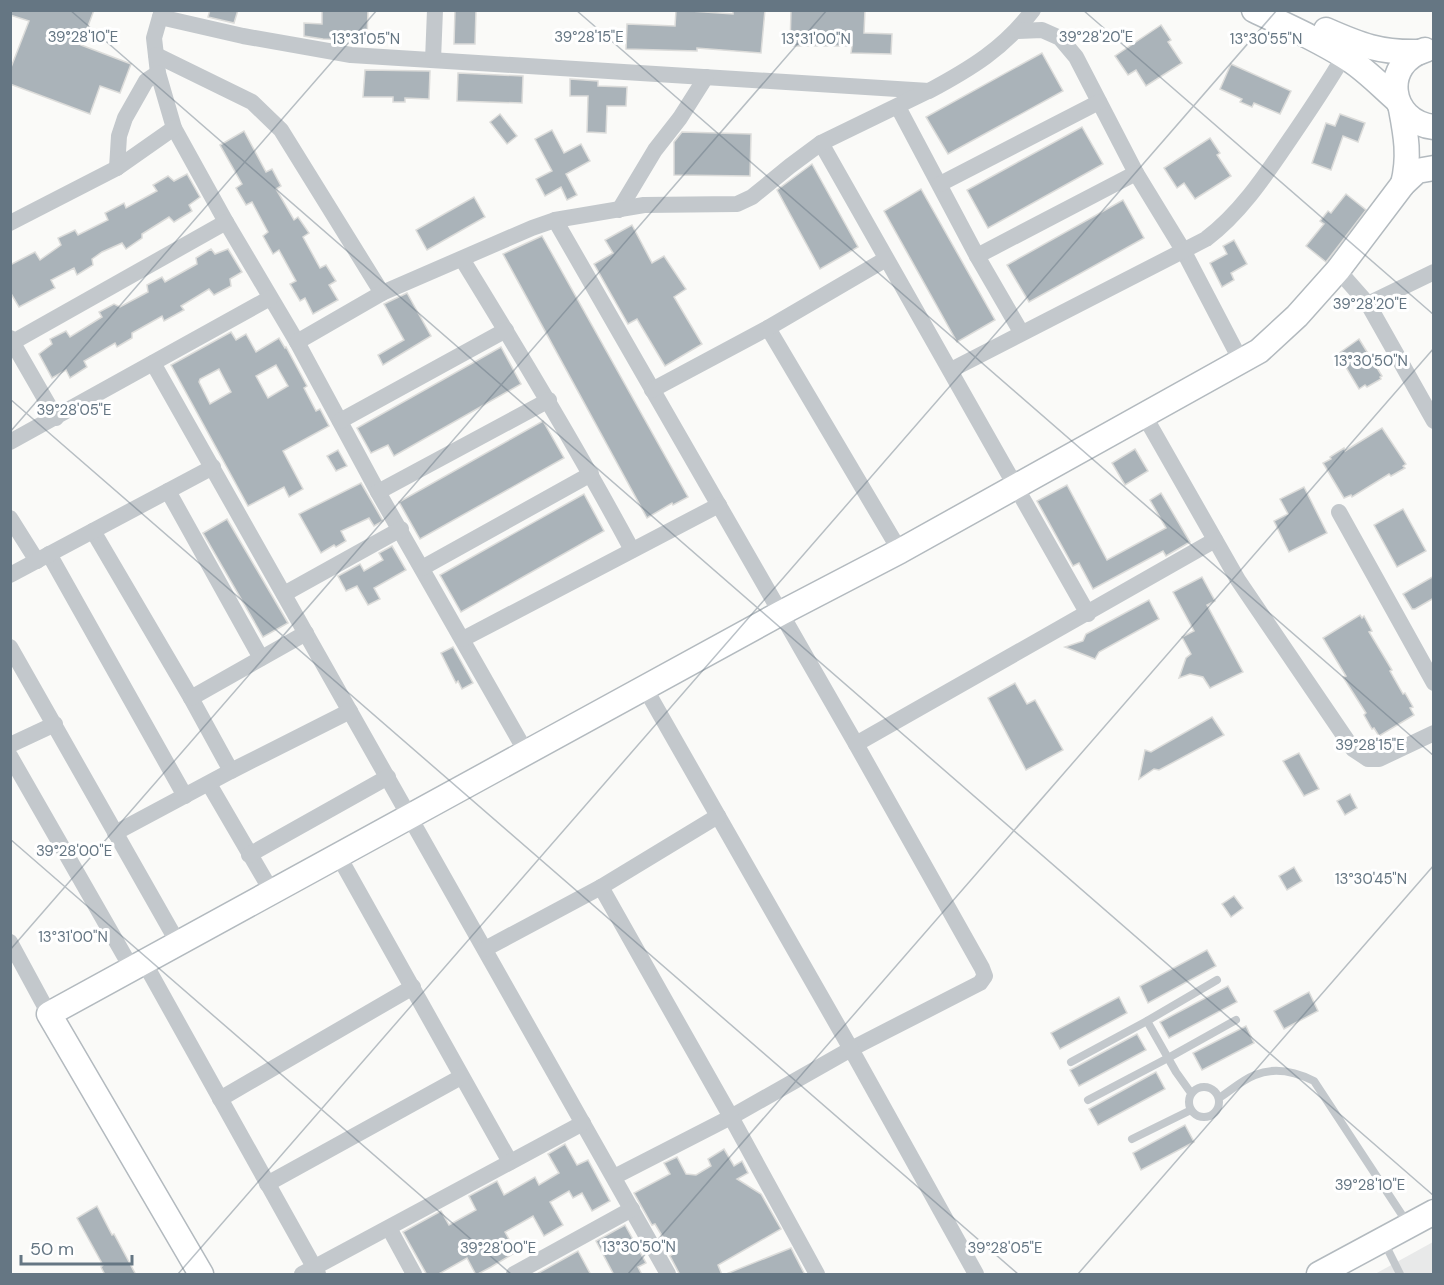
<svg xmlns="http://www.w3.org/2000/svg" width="1444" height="1285" font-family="'DM Sans',sans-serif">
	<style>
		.built { fill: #e8e9e9 }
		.building { fill: #aab3b9; stroke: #dcdcda; stroke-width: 1.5; fill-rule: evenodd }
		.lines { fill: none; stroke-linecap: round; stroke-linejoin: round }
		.secondary-casing { stroke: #b3babf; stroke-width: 27 }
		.lane { stroke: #c3c8cc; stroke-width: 8 }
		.street { stroke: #c3c8cc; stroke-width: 16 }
		.secondary { stroke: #fff; stroke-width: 24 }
		.ticks { fill: none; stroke: #657683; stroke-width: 1.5; stroke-opacity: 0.45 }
		.ticks-label { font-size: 15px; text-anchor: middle; fill: #657683; stroke: #fff; stroke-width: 6; stroke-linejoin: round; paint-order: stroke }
	</style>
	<rect width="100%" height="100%" fill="#fafaf8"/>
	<polygon class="built" points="1433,1242 1433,1274 1375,1274"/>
	<g class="building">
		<polygon points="10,10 94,10 81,45 131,64 120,93 100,86 90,114 10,84 10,70 29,21 10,15"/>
		<polygon points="210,10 238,10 234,23 208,17"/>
		<polygon points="322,10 368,10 367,40 323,39 304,36 304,23 322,24"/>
		<polygon points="455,10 476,10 475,44 454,44"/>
		<polygon points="676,10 733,14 733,10 765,10 761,53 697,48 697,51 626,49 627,24 675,26"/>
		<polygon points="791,10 865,10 864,33 892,34 891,54 851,53 852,46 790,46"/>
		<polygon points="1161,25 1171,40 1168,42 1182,63 1146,86 1136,70 1128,75 1115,56"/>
		<polygon points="1042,53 1063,91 948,154 926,117"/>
		<polygon points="1231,64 1291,91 1280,114 1254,103 1252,107 1240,102 1242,99 1220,89"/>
		<polygon points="365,70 430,71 429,99 405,98 405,102 393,102 393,97 363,97"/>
		<polygon points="458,73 523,76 522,103 457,101"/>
		<polygon points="570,79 598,81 598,86 627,87 626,106 607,106 606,133 587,132 588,96 570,96"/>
		<polygon points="500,114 517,136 507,144 490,122"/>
		<polygon points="1340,114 1365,123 1358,142 1343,136 1331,170 1312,163 1326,123 1335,126"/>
		<polygon points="1082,127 1103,164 988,228 967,190"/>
		<polygon points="552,130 564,153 581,144 590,161 566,174 577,195 567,200 561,187 545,196 536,179 552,171 535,139"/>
		<polygon points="244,131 266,172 272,169 281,186 276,189 294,220 298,217 309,233 303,237 320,268 326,265 336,281 329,285 338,300 313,314 305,298 300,301 290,284 296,281 279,250 273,254 263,236 268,232 252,202 246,205 236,188 242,184 220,145"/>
		<polygon points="682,132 751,134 750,176 674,175 674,142"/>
		<polygon points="1210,138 1220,153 1217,155 1231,176 1195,199 1184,183 1177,188 1164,168"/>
		<polygon points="812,164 858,247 820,269 777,190"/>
		<polygon points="187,174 200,197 189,205 192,211 174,222 169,217 142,234 142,238 126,249 122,243 102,252 92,259 93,265 77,275 74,268 51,280 55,288 19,307 10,292 10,265 35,252 40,260 61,245 58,238 75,230 78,235 108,220 105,213 124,203 126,208 157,191 153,185 168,176 174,181"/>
		<polygon points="921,189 995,320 957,342 884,211"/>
		<polygon points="1346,194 1366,210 1326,262 1306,246 1324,224 1320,221 1328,211 1331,213"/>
		<polygon points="474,197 485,217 427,250 416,230"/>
		<polygon points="1123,200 1144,238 1029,302 1007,265"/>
		<polygon points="632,225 652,263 664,256 686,289 674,297 702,344 665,366 637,319 628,324 594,264 613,253 605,240"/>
		<polygon points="542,236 688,497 673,505 672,503 647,518 503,254"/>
		<polygon points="1234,240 1247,264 1231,273 1234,280 1222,287 1210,263 1227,254 1223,246"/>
		<polygon points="211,249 215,254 228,249 242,272 230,279 231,286 214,295 209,289 181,306 184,310 164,321 162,316 132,333 132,338 117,347 115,343 84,361 87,367 70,378 66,370 52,378 39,354 52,344 50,339 66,331 70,337 102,317 99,312 114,304 120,307 148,292 147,285 162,277 165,282 197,264 196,258"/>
		<polygon points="407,293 431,336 383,365 378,355 404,340 384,304"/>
		<path d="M231,332L236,340L246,334L256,352L279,338L285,348L286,347L307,386L304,388L316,411L320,409L329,426L283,451L303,489L289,497L284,487L248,506L171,365ZM276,365L288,386L268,398L256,376ZM219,369L231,392L210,404L199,382L200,379Z"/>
		<polygon points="1359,339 1382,376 1380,377 1381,379 1367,387 1365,385 1359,389 1338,354"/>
		<polygon points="501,347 521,384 394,456 388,445 371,453 357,428"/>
		<polygon points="543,421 564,458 420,539 399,502"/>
		<polygon points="1382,428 1406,464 1403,466 1405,468 1391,476 1389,474 1352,497 1351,495 1344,498 1323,463 1331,459 1330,457 1344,448 1345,451"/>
		<polygon points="1135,449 1148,471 1125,485 1112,463"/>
		<polygon points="338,450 347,466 336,471 327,456"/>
		<polygon points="361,483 383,521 374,526 369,518 341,531 346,541 336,547 334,545 321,553 299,514"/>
		<polygon points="1067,485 1107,560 1166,528 1150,500 1161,493 1190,542 1166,556 1163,551 1093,589 1079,563 1073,566 1037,501"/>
		<polygon points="1304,487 1327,533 1289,552 1274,521 1288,514 1280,499"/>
		<polygon points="584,494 604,531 461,612 440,575"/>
		<polygon points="1403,509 1426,551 1397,567 1374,525"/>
		<polygon points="227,519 288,623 263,637 203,533"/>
		<polygon points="392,546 406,570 374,588 380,599 368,605 357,586 346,591 338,576 360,564 364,571 383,560 379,553"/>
		<polygon points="1434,576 1434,598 1415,609 1412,609 1403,594"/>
		<polygon points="1202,577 1215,601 1207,605 1243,672 1210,688 1203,677 1190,674 1179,678 1186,658 1191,654 1182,637 1194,631 1173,592"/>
		<polygon points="1149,600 1159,619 1099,652 1095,659 1065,647 1083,641 1086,634"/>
		<polygon points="1360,615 1362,618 1364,616 1372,631 1369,632 1392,670 1390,671 1403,694 1405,693 1413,707 1410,708 1414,715 1379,736 1374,728 1372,729 1364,715 1366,713 1343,677 1346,676 1323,638"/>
		<polygon points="453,647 473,683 462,689 458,681 456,683 441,653"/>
		<polygon points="1015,683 1027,704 1035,700 1063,750 1026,770 988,698"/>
		<polygon points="1212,717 1224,735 1159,770 1154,769 1139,779 1145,750 1151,752"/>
		<polygon points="1299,753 1319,789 1304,796 1283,761"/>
		<polygon points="1350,794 1357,808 1345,815 1337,801"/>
		<polygon points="1294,867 1302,881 1287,890 1279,876"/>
		<polygon points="1234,896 1243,908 1231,917 1222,904"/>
		<polygon points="1207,950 1216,966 1148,1003 1140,986"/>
		<polygon points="1228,986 1237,1002 1169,1038 1160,1022"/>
		<polygon points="1309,992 1318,1011 1284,1029 1274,1011"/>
		<polygon points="1119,997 1127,1013 1060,1049 1051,1033"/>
		<polygon points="1246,1026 1254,1043 1202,1070 1193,1053"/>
		<polygon points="1137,1034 1146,1050 1079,1086 1070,1070"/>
		<polygon points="1156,1072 1165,1089 1098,1125 1089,1109"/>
		<polygon points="1185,1125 1194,1142 1141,1170 1133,1153"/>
		<polygon points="565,1144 577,1165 588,1160 610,1201 592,1211 582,1193 573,1198 569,1191 550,1202 563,1225 544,1236 533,1216 505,1232 516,1252 491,1267 476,1275 467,1258 437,1275 427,1275 403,1232 441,1211 449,1225 476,1210 469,1196 497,1181 504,1195 535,1177 539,1185 559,1173 548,1154"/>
		<polygon points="724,1149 734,1166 742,1161 748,1173 737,1179 761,1194 781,1229 718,1265 722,1275 680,1275 670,1256 673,1254 655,1224 652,1225 634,1193 670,1174 664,1163 677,1157 686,1174 696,1175 711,1166 708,1159"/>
		<polygon points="97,1206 112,1235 114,1234 136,1275 105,1275 101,1267 103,1265 77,1218"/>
		<polygon points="625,1225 646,1263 638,1267 642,1275 614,1275 596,1241"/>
		<polygon points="791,1248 805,1275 726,1275 726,1274"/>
		<polygon points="578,1251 591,1275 535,1275"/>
	</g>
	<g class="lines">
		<g class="secondary-casing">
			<g id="secondary">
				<path d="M1254,10C1287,26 1320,40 1350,60C1367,71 1382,87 1397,100"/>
				<path d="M1326,30C1360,45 1380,53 1419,52"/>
				<path d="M1425,50C1381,63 1388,122 1434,127"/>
				<path d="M1401,109C1406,135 1410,157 1403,184"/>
				<polyline points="201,1274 49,1014 781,613 900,551 1259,351 1297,316 1338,270 1403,184 1417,171 1434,168"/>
				<polyline points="1319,1274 1434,1212"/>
			</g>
		</g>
		<g class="lane">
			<polyline points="1147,1021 1176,1072 1191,1093"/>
			<polyline points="1071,1062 1147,1021 1217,980"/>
			<circle cx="1204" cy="1102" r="15"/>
			<path d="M1219,1098C1230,1091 1242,1080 1255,1075C1274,1067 1296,1072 1314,1081L1408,1224"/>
			<polyline points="1088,1100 1168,1058 1236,1020"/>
			<polyline points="1132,1139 1191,1110"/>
			<polyline points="1384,1242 1400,1274"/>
		</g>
		<g class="street">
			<polyline points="162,10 154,38 158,73 174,128 226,222 297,342 378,492 526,752"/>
			<path d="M160,17L243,36L351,55L929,91C970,69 1005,48 1033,10"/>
			<polyline points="1018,31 1042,30 1060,38 1076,57 1136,173 1183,250 1241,361"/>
			<polyline points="156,55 252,102 281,130 382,293"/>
			<polyline points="433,60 435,10"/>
			<polyline points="898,107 977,256 1021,332"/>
			<polyline points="821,143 1088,614"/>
			<polyline points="117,168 119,136 125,118 146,81 158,73"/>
			<polyline points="940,184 1099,102"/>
			<polyline points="619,210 655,150 680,118 706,77"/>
			<polyline points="555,220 856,744 982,968 985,976 980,983 851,1049 731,1117 614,1177"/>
			<polyline points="10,223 117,168 174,128"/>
			<polyline points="977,256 1136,173"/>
			<path d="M462,259C521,355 579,451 632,550"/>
			<polyline points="1338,270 1368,304 1434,421"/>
			<polyline points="1368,304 1434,272"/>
			<polyline points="768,328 900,551"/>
			<polyline points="10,338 56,418"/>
			<polyline points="13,342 226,222"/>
			<polyline points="297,342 382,293 532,228 555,220 644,205 737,204 752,197 790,166 821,143 928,91"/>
			<polyline points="153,363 668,1274"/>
			<path d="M951,370L1206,239C1239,214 1263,179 1286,145C1306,116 1326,86 1344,56"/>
			<polyline points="652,390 768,328 886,259"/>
			<polyline points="1144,415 1238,580 1353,749 1368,759 1379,759 1434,733"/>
			<polyline points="340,421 506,330"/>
			<polyline points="10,442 270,298"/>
			<polyline points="168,491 261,658"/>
			<polyline points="378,492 549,400"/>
			<polyline points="1339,512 1434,683"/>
			<polyline points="10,518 37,561"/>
			<polyline points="93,531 191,698 231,771"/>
			<polyline points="49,554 185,796"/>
			<polyline points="422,568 591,474"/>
			<polyline points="10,575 213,467"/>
			<polyline points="284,594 401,529"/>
			<polyline points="463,639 719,505"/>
			<polyline points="10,647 178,943"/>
			<polyline points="645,688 851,1049 976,1274"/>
			<polyline points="191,698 306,633"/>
			<polyline points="856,744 1215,540"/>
			<polyline points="10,745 55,724"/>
			<polyline points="10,756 132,969"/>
			<polyline points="209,784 272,892"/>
			<polyline points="115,833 231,771 350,711"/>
			<polyline points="249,855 388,777"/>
			<polyline points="338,855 510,1162"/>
			<polyline points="601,887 731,1117 817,1274"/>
			<polyline points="10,942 49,1014"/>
			<polyline points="485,949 601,887 718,816"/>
			<polyline points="144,962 318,1274"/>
			<polyline points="220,1099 413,987"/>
			<polyline points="267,1184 461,1077"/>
			<polyline points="389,1228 414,1274"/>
			<polyline points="302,1274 583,1123"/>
			<polyline points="514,1274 632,1209"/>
		</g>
		<use href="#secondary" class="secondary"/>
	</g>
	<path class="ticks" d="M70,10L1434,1196M576,10L1434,756M1083,10L1434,315M10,399L1018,1274M10,432L377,10M10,839L511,1274M10,950L827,10M178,1274L1277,10M628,1274L1434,348M1078,1274L1434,865"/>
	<g class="ticks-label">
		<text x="1096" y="42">39°28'20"E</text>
		<text x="83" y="42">39°28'10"E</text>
		<text x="589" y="42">39°28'15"E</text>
		<text x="366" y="44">13°31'05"N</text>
		<text x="816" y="44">13°31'00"N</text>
		<text x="1266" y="44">13°30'55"N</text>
		<text x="1370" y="309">39°28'20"E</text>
		<text x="1371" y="366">13°30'50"N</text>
		<text x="74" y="415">39°28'05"E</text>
		<text x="1370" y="750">39°28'15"E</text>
		<text x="74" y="856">39°28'00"E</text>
		<text x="1371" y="884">13°30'45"N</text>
		<text x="73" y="942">13°31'00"N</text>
		<text x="1370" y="1190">39°28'10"E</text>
		<text x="639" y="1252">13°30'50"N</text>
		<text x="498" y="1253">39°28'00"E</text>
		<text x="1005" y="1253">39°28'05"E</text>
	</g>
	<rect width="1444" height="1285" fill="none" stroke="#657683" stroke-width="24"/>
	<path d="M21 1255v9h111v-9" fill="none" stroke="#657683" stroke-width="3"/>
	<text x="30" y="1255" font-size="18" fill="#657683" stroke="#ffffff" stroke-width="4.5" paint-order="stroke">50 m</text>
</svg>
